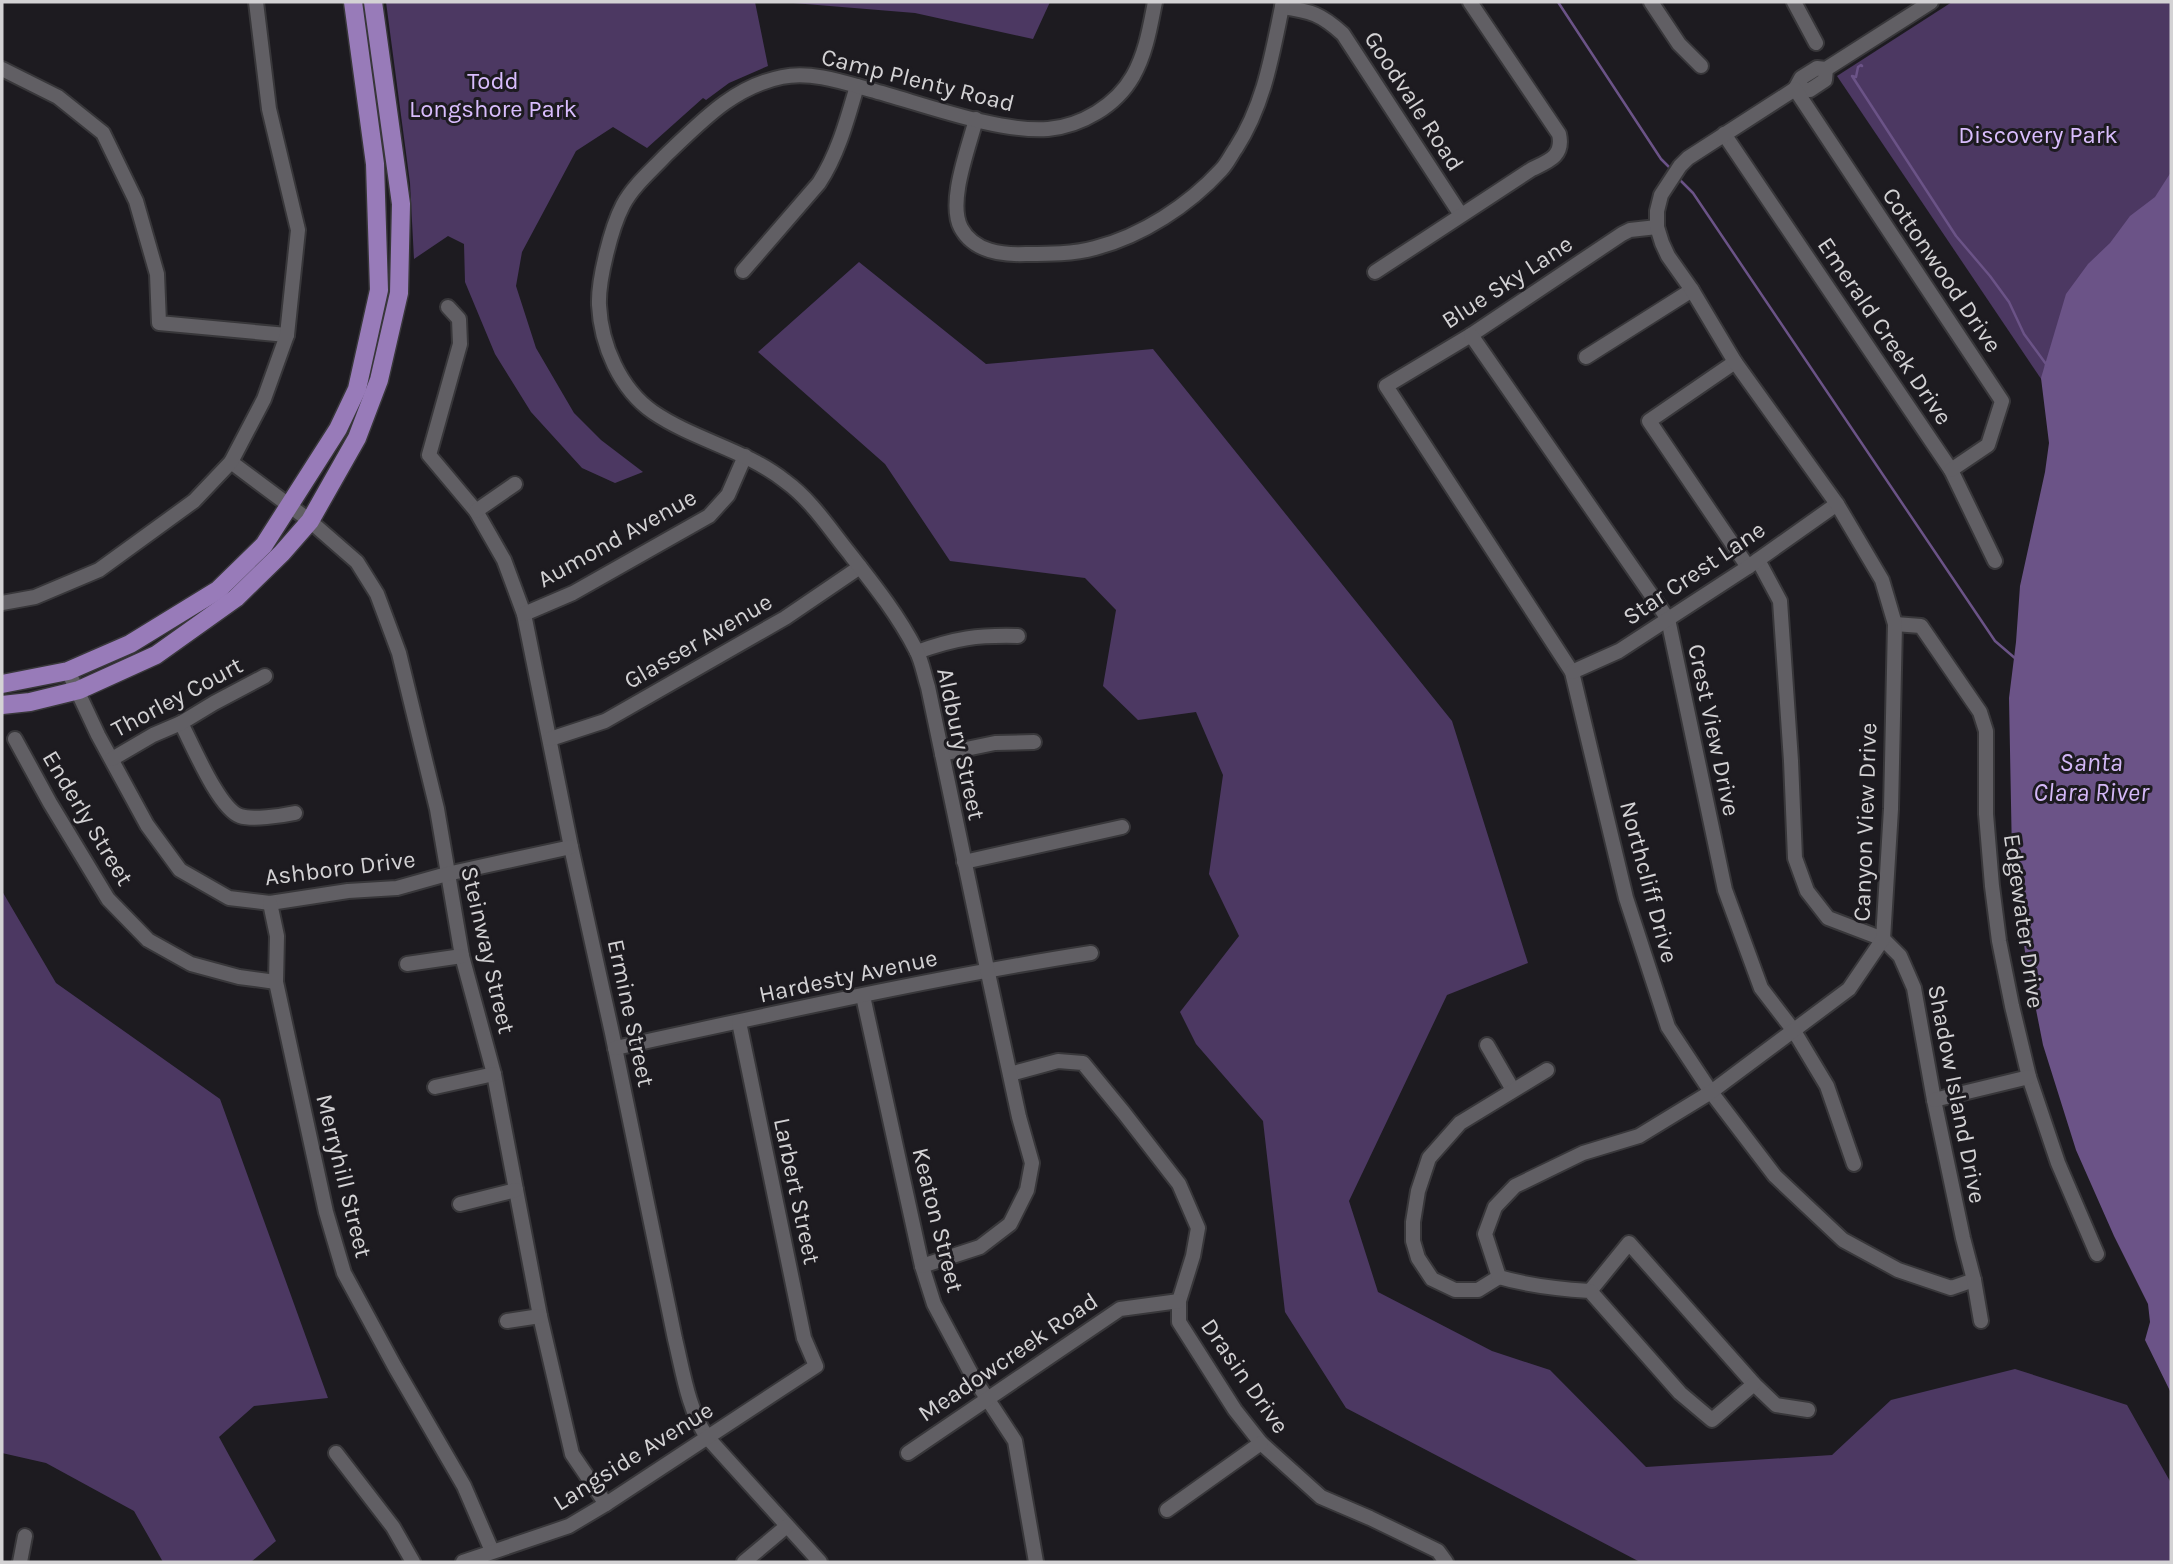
<svg xmlns="http://www.w3.org/2000/svg" width="2173" height="1564" font-family="Karla,sans-serif">
	<style>
		.green { fill: #4c3862 }
		.water { fill: #6b5387 }
		.lines { fill: none; stroke-linecap: round; stroke-linejoin: round }
		.stream { stroke: #6b5387; stroke-width: 2.5 }
		.minor-casing { stroke: #38373a; stroke-width: 18 }
		.major-casing { stroke: #38373a; stroke-width: 21 }
		.minor { stroke: #615f64; stroke-width: 14 }
		.major { stroke: #987bb9; stroke-width: 18 }
		.labels { text-anchor: middle; dominant-baseline: central; stroke-width: 6; stroke-linejoin: round; paint-order: stroke }
		.street-label { font-size: 24px; fill: #d3d2d4; stroke: #1d1b20 }
		.park-label { font-size: 24px; fill: #d9bdfd; stroke: #1d1b20 }
		.water-label { font-size: 26px; font-style: italic; fill: #d4b8f7; stroke: #1d1b20 }
	</style>
	<rect width="100%" height="100%" fill="#1d1b20"/>
	<g class="green">
		<polygon points="386,2 755,2 768,66 729,83 706,100 703,98 647,148 613,127 576,151 522,252 516,286 536,348 574,413 601,440 643,472 615,483 582,468 531,412 495,354 465,282 464,244 448,236 414,259 410,183"/>
		<polygon points="781,2 1050,2 1033,39 915,13"/>
		<polygon points="1952,2 2171,2 2171,550 2161,557 1837,76"/>
		<polygon points="859,262 986,364 1153,349 1452,721 1528,963 1447,995 1349,1201 1378,1292 1492,1351 1550,1370 1646,1467 1832,1455 1891,1400 2015,1369 2127,1405 2171,1483 2171,1562 1640,1562 1346,1408 1285,1312 1263,1121 1196,1044 1180,1012 1239,936 1209,874 1223,775 1196,712 1138,720 1103,686 1116,610 1085,578 950,561 885,464 758,352"/>
		<polygon points="2,891 56,983 220,1099 328,1398 254,1406 219,1437 276,1541 251,1562 163,1562 134,1511 46,1463 2,1453"/>
	</g>
	<polygon class="water" points="2171,172 2171,1393 2145,1340 2150,1322 2148,1304 2114,1236 2076,1150 2043,1045 2026,959 2012,856 2009,698 2016,642 2020,586 2045,472 2049,443 2041,378 2066,294 2088,264 2110,243 2130,216 2155,197"/>
	<g class="lines">
		<g class="stream">
			<polyline points="1558,2 1661,159 1672,170"/>
			<polyline points="1862,66 1861,65 1858,67 1856,77 1852,76 1956,236 1990,276 2009,302 2024,334 2046,364 2046,367"/>
			<polyline points="1678,178 1693,193 1995,641 2016,659"/>
		</g>
		<g class="minor-casing">
			<g id="minor">
				<polyline points="1651,2 1679,44 1701,66"/>
				<polyline points="1794,2 1816,43"/>
				<path d="M1282,7C1311,11 1321,14 1343,34L1461,215"/>
				<polyline points="2,69 58,97 103,133 136,201 157,274 159,323 287,335"/>
				<polyline points="1826,69 1825,80 1810,90 1795,89 1801,78 1817,68 1826,69 1931,2"/>
				<path d="M976,119C969,147 947,202 961,228C974,252 1002,255 1026,254C1049,254 1073,254 1095,248C1142,236 1189,205 1221,170C1227,164 1231,155 1236,148C1265,103 1272,54 1283,2"/>
				<polyline points="1724,134 1951,470 1995,561"/>
				<polyline points="1657,227 1630,230 1622,234 1471,335 1386,386 1572,672 1626,898 1668,1027 1711,1092 1775,1176 1843,1240 1898,1270 1951,1288 1974,1280"/>
				<path d="M743,271L819,183C838,154 847,120 857,86"/>
				<path d="M1375,272L1532,169C1549,161 1564,156 1559,134L1470,2"/>
				<path d="M448,307L459,319L460,344L429,455L476,511L504,560L524,614L571,847L612,1033L675,1339C683,1372 688,1409 707,1437L820,1562"/>
				<polyline points="1471,335 1668,619 1725,890 1761,988 1794,1031 1827,1086 1854,1164"/>
				<polyline points="1586,357 1692,290"/>
				<polyline points="1735,362 1649,421 1748,567"/>
				<polyline points="231,462 310,521 357,562 377,594 399,653 437,809 462,956 494,1074 540,1316 572,1454 606,1504"/>
				<polyline points="476,511 515,484"/>
				<polyline points="1758,560 1780,601 1791,761 1795,858 1807,891 1828,918 1883,939 1900,956 1914,988 1934,1100 1963,1238 1974,1280 1981,1321"/>
				<polyline points="2,603 35,597 99,570 194,501 231,462 264,399 287,335 298,230 269,109 256,2"/>
				<polyline points="524,614 573,593 709,516 728,495 745,456"/>
				<polyline points="1895,624 1921,626 1980,712 1986,731 1986,814 1992,886 1999,941 2012,1006 2029,1077 2058,1163 2097,1254"/>
				<path d="M917,652C956,638 977,635 1018,636"/>
				<polyline points="68,671 98,735 147,825 180,870 229,898 270,903 348,891 397,888 447,874 571,847"/>
				<polyline points="1572,672 1619,651 1748,567 1837,504"/>
				<path d="M181,723C192,744 219,809 240,816C252,820 281,816 295,813"/>
				<polyline points="15,739 50,803 108,899 148,940 191,964 239,977 276,982"/>
				<polyline points="550,739 605,721 785,618 860,567"/>
				<polyline points="942,754 995,743 1034,742"/>
				<polyline points="112,759 153,735 181,723 214,703 265,676"/>
				<polyline points="964,862 1122,827"/>
				<polyline points="270,903 277,936 276,982 326,1212 344,1273 395,1367 464,1486 492,1551"/>
				<polyline points="407,964 462,956"/>
				<polyline points="863,996 922,1266 934,1304 973,1377 1015,1441 1036,1562"/>
				<polyline points="1487,1045 1513,1090"/>
				<path d="M615,1048C773,1014 931,978 1091,953"/>
				<polyline points="1010,1074 1058,1061 1083,1063 1124,1113 1179,1184 1198,1228 1193,1256 1179,1301 1179,1322 1235,1410 1261,1443 1321,1497 1370,1518 1438,1551 1446,1562"/>
				<polyline points="435,1087 494,1074"/>
				<polyline points="1934,1100 2029,1077"/>
				<polyline points="460,1204 516,1190"/>
				<path d="M922,1266L980,1247L1010,1224L1027,1190L1032,1163L1019,1117L985,959L928,687C924,675 922,661 916,650C897,613 871,581 846,549C827,525 810,499 785,481C746,450 694,440 653,412C620,389 601,345 599,305C598,280 611,228 623,205C633,186 651,171 665,156C700,123 732,87 782,77C811,71 843,82 871,90C920,103 999,133 1048,129C1081,126 1116,106 1133,76C1146,53 1150,27 1155,2"/>
				<polyline points="1499,1277 1478,1290 1455,1290 1432,1279 1418,1258 1413,1241 1413,1222 1418,1191 1429,1158 1460,1123 1547,1070"/>
				<polyline points="1590,1291 1629,1243 1754,1384 1776,1405 1808,1410"/>
				<polyline points="507,1321 540,1316"/>
				<path d="M1754,1384L1712,1420L1680,1393L1590,1291C1559,1289 1529,1286 1499,1277L1485,1234L1495,1207L1515,1186L1583,1153L1639,1136L1711,1092L1849,989L1883,939L1891,809L1895,624L1882,580L1837,504L1735,362L1692,290L1668,256L1662,243L1657,227V211L1661,195L1680,166L1688,158L1795,89L2002,401L1988,445L1951,470"/>
				<polyline points="336,1453 393,1527 413,1562"/>
				<polyline points="908,1453 1120,1309 1179,1301"/>
				<polyline points="1167,1510 1261,1443"/>
				<polyline points="20,1562 25,1536"/>
				<polyline points="463,1562 569,1526 606,1504 816,1366 804,1338 739,1022"/>
				<polyline points="744,1562 787,1526"/>
			</g>
		</g>
		<g class="major-casing">
			<g id="major">
				<polyline points="2,684 68,671 130,644 218,590 264,545 338,429 357,389 379,290 375,164 353,2"/>
				<polyline points="2,705 30,702 79,690 156,655 236,598 282,553 310,521 357,438 379,380 399,293 401,204 373,2"/>
			</g>
		</g>
		<use href="#minor" class="minor"/>
		<use href="#major" class="major"/>
	</g>
	<g class="labels">
		<g class="street-label">
			<text transform="translate(918 80) rotate(14)">Camp Plenty Road</text>
			<text transform="translate(1414 101) rotate(57)">Goodvale Road</text>
			<text transform="translate(1942 270) rotate(56)">Cottonwood Drive</text>
			<text transform="translate(1507 282) rotate(-33)">Blue Sky Lane</text>
			<text transform="translate(1885 331) rotate(56)">Emerald Creek Drive</text>
			<text transform="translate(617 538) rotate(-29)">Aumond Avenue</text>
			<text transform="translate(1694 573) rotate(-34)">Star Crest Lane</text>
			<text transform="translate(698 641) rotate(-30)">Glasser Avenue</text>
			<text transform="translate(177 697) rotate(-28)">Thorley Court</text>
			<text transform="translate(1714 730) rotate(78)">Crest View Drive</text>
			<text transform="translate(961 744) rotate(78)">Aldbury Street</text>
			<text transform="translate(88 818) rotate(59)">Enderly Street</text>
			<text transform="translate(1865 822) rotate(-88)">Canyon View Drive</text>
			<text transform="translate(340 868) rotate(-7)">Ashboro Drive</text>
			<text transform="translate(1649 882) rotate(75)">Northcliff Drive</text>
			<text transform="translate(2024 921) rotate(82)">Edgewater Drive</text>
			<text transform="translate(488 950) rotate(77)">Steinway Street</text>
			<text transform="translate(848 976) rotate(-12)">Hardesty Avenue</text>
			<text transform="translate(631 1013) rotate(78)">Ermine Street</text>
			<text transform="translate(1957 1094) rotate(79)">Shadow Island Drive</text>
			<text transform="translate(344 1176) rotate(76)">Merryhill Street</text>
			<text transform="translate(797 1191) rotate(78)">Larbert Street</text>
			<text transform="translate(938 1220) rotate(76)">Keaton Street</text>
			<text transform="translate(1008 1357) rotate(-34)">Meadowcreek Road</text>
			<text transform="translate(1245 1376) rotate(55)">Drasin Drive</text>
			<text transform="translate(633 1456) rotate(-32)">Langside Avenue</text>
		</g>
		<g class="park-label">
			<text x="493" y="81">Todd<tspan x="493" dy="28">Longshore Park</tspan></text>
			<text x="2038" y="135">Discovery Park</text>
		</g>
		<g class="water-label">
			<text x="2091" y="762">Santa<tspan x="2091" dy="30">Clara River</tspan></text>
		</g>
	</g>
	<rect width="2173" height="1564" fill="none" stroke="#d3d2d4" stroke-width="7"/>
</svg>
